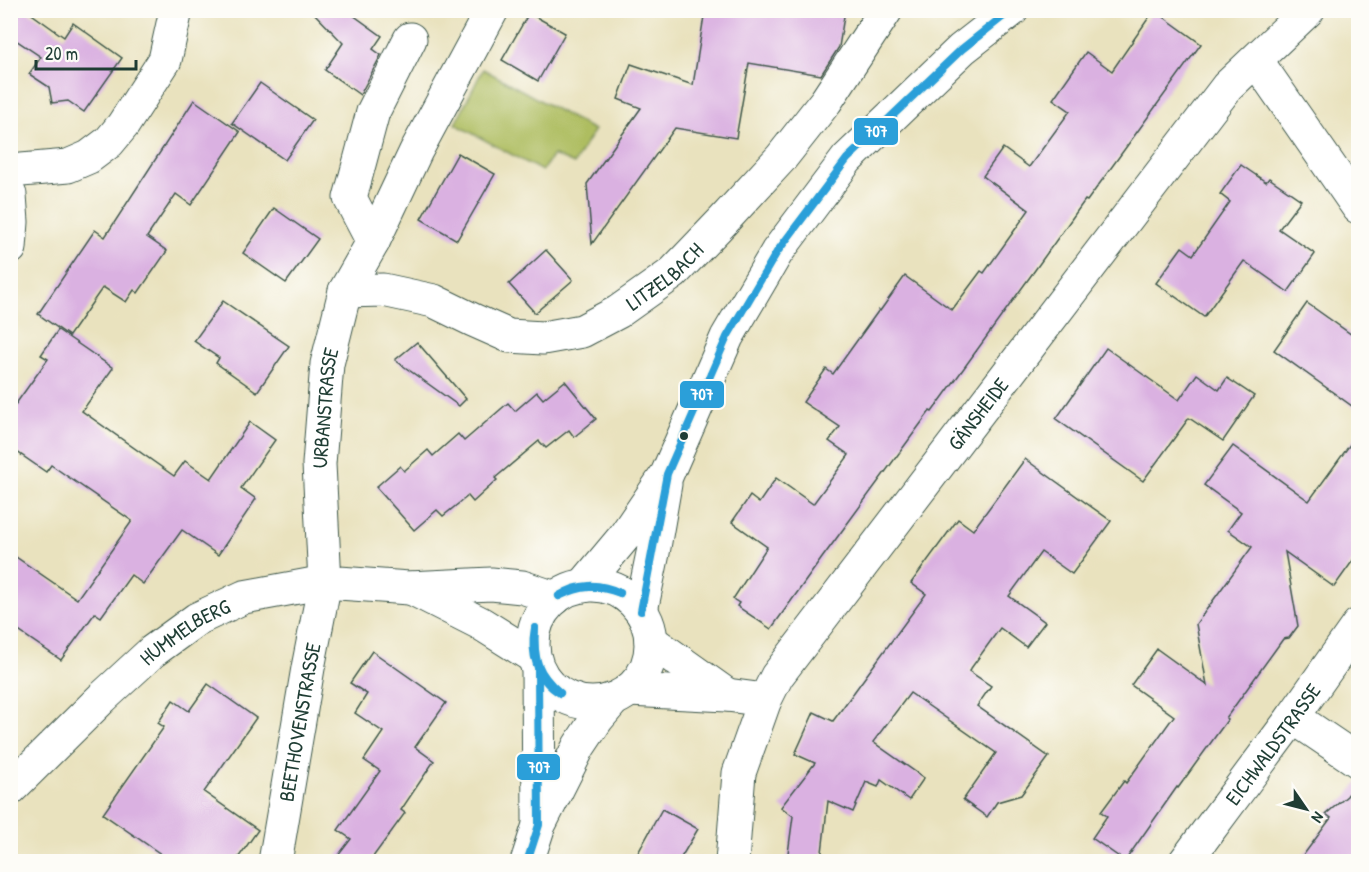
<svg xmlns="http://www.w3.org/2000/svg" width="1369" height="872" font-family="'Patrick Hand',sans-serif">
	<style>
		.green { fill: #aebd60; stroke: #667d4a; stroke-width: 1.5 }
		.building { fill: #dab1e1 }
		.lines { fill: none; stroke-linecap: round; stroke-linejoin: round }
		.minor-casing { stroke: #3d5649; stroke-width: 35 }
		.minor { stroke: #fff; stroke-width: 33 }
		.bus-1-casing { stroke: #fdfcf7; stroke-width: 12 }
		.bus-1 { stroke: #2b9fd9; stroke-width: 8 }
		.bus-dot { fill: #1f3d34; stroke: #fdfcf7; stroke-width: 2 }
		.labels { text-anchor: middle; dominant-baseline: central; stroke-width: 4.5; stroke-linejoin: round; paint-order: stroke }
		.street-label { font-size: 21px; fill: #1f3d34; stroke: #fdfcf7 }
		.line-badge { stroke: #fdfcf7; stroke-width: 2 }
		.badge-label { font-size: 16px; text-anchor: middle; font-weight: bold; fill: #fff }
	</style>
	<rect width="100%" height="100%" fill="#fdfcf7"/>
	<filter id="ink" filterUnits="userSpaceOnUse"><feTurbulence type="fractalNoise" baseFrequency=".0167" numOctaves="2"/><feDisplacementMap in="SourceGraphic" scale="12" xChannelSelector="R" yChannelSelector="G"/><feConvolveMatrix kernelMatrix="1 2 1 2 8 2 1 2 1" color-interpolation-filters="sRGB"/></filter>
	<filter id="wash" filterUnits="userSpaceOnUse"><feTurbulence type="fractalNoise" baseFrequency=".008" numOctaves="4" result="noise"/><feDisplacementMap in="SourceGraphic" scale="24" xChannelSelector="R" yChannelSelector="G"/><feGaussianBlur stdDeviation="1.35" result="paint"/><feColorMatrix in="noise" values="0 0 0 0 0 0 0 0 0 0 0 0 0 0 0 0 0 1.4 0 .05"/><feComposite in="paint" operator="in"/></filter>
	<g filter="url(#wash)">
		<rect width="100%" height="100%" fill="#e9e2be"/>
		<polygon class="green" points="483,69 594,130 574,164 553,155 542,171 455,124"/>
		<g id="blocks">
			<g class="building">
				<polygon points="10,10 26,10 64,37 73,23 122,58 84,112 68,101 52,103 49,87 29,74 41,57 10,36"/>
				<polygon points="311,10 346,10 382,36 373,49 381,55 360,95 325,70 343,43"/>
				<polygon points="705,10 845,10 839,47 821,75 749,63 736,138 675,128 592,244 587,184 641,108 618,99 631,64 693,85"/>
				<polygon points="1154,10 1201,44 1087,201 1085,200 1035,270 932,412 930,411 822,558 771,629 737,606 739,603 733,599 767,547 732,522 750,496 759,503 776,478 813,504 849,455 829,441 840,427 803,402 826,369 833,374 879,310 880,311 905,276 952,310 981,271 984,273 1029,210 983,176 1003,148 1029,167 1070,111 1053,99 1086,52 1112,71"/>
				<polygon points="529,13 565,33 538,81 502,60"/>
				<polygon points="260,83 313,120 285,160 232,123"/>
				<polygon points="194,100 240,132 191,205 176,194 147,237 167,251 138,293 134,290 126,302 103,287 69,336 38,314 95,230 105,237"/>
				<polygon points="458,153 495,174 457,240 421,219"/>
				<polygon points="1241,165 1266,182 1269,178 1301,200 1279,229 1315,254 1288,292 1244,261 1204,317 1156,283 1182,247 1193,255 1230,202 1220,194"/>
				<polygon points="274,208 318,239 286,283 243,253"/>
				<polygon points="546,250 573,280 535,313 509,284"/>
				<polygon points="223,301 289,346 257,392 216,363 219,358 194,341"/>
				<polygon points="1307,303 1359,340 1359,411 1274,350"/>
				<polygon points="58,330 113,368 82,411 174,476 185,461 211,479 250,422 275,440 241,488 256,499 218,555 182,530 143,584 131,575 101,617 95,613 61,660 10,625 10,553 77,599 132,521 51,465 46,472 10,447 10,412 48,359 41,355"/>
				<polygon points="417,342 466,399 459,406 395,360"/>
				<polygon points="1106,348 1179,400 1197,374 1219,390 1227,378 1254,396 1223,441 1189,418 1143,481 1056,419"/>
				<polygon points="565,381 596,419 574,437 569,430 546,448 539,441 495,478 497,480 473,502 468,496 443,516 437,510 414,530 376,487 400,466 404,471 428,450 433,456 458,434 464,441 508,403 515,411 537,392 543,399"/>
				<polygon points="1359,432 1359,552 1334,587 1285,552 1298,626 1289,638 1283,639 1226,718 1228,719 1178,788 1177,787 1125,861 1092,838 1107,816 1101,812 1124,781 1126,783 1174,716 1131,685 1157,649 1207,685 1196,624 1252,547 1228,530 1241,512 1204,485 1233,446 1309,501"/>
				<polygon points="1025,459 1111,521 1072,574 1041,552 1009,596 1045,622 1026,647 1000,628 969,671 991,686 977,706 1049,757 1021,795 997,802 987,817 963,800 996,753 910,693 873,742 924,778 909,800 881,780 878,787 866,782 853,812 828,801 821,861 787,861 793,816 781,807 815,763 795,754 814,712 833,721 926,594 911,583 958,519 973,530"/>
				<polygon points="372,651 446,703 415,747 434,761 401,810 405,813 370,861 334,861 351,839 338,830 380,771 364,760 383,732 355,713 367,694 350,683"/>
				<polygon points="208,684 256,718 204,792 258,830 236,861 171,861 103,814 164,727 158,723 173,700 189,711"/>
				<polygon points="1359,780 1359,853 1352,861 1299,861 1331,818 1326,814 1347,796"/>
				<polygon points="662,809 698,829 679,861 652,861 638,853"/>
			</g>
		</g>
	</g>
	<g filter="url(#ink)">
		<use href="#blocks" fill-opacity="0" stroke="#3d5649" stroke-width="1.5"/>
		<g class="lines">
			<g class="minor-casing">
				<g id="minor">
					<polyline points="1256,60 1358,207"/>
					<polyline points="10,171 68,166 89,157 109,142 123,125 165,60 176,10"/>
					<polyline points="10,195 12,222 10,248"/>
					<polyline points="373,242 350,198 373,112 410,39"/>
					<path id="s1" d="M345,291L383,290L434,301L473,320L509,336L543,338L582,331L618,312L673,273L723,221L781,158L826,101L886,10"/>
					<circle cx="592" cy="644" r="59"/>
					<polyline points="583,586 624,537 667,474 727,337 777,252 847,159 962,49 1012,10"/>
					<polyline points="411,588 480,623 534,657"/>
					<polyline points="641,611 653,553 665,484"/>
					<polyline points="651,641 727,695"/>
					<polyline points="538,670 539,820"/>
					<polyline points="629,690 727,695 765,700"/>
					<polyline points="1293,717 1358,761"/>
					<path id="s2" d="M10,789L102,698L153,651L197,619L244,597L325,582L409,588L491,584L522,587L555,598"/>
					<path id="s3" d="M275,862L308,668L325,582L319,464L327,364L345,291L373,242L416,151L492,10"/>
					<polyline points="527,862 539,825 579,746 597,719 614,699"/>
					<path id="s4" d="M732,862L739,773L765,700L777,676L1227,87L1308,10"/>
					<path id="s5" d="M1185,862L1293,717L1358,625"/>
				</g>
			</g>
			<use href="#minor" class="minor"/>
			<g class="bus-1-casing">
				<g id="bus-1">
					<path d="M559,596C578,583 600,583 620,593"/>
					<path d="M559,596C582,585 596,584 620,593"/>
					<polyline points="641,611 667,474 727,337 777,252 847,159 962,49 1011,10"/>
					<path d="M535,628C533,659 537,673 560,693"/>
					<path d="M535,628C530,653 537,680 560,693"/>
					<polyline points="527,862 539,825 538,670"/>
				</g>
			</g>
			<use href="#bus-1" class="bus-1"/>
		</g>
	</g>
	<circle class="bus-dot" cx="684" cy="436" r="5"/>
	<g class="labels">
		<g class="street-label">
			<text stroke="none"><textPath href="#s1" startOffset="346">LITZELBACH</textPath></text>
			<text stroke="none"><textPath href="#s3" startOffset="459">URBANSTRASSE</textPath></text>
			<text stroke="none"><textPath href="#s4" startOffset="524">GÄNSHEIDE</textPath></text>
			<text stroke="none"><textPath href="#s2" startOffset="236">HUMMELBERG</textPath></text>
			<text stroke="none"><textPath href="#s3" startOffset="142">BEETHOVENSTRASSE</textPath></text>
			<text stroke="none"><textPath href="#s5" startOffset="147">EICHWALDSTRASSE</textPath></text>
		</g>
	</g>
	<g class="line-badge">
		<rect x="853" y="117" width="46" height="29" rx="6" fill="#2b9fd9"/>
		<rect x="679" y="380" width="46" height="29" rx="6" fill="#2b9fd9"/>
		<rect x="516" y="753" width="45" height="28" rx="6" fill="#2b9fd9"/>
	</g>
	<g class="badge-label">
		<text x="876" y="137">707</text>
		<text x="702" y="400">707</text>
		<text x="539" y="773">707</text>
	</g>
	<rect width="1369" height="872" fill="none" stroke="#fdfcf7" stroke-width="36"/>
	<g transform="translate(1306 809) rotate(125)" stroke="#fdfcf7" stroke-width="4.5" paint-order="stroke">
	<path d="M0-4.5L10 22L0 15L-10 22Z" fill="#1f3d34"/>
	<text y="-9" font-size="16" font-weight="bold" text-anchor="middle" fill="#1f3d34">N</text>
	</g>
	<path d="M36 60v9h100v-9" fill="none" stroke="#1f3d34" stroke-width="3"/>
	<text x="45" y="60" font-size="18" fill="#1f3d34" stroke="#fdfcf7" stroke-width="4.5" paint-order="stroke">20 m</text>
</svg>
